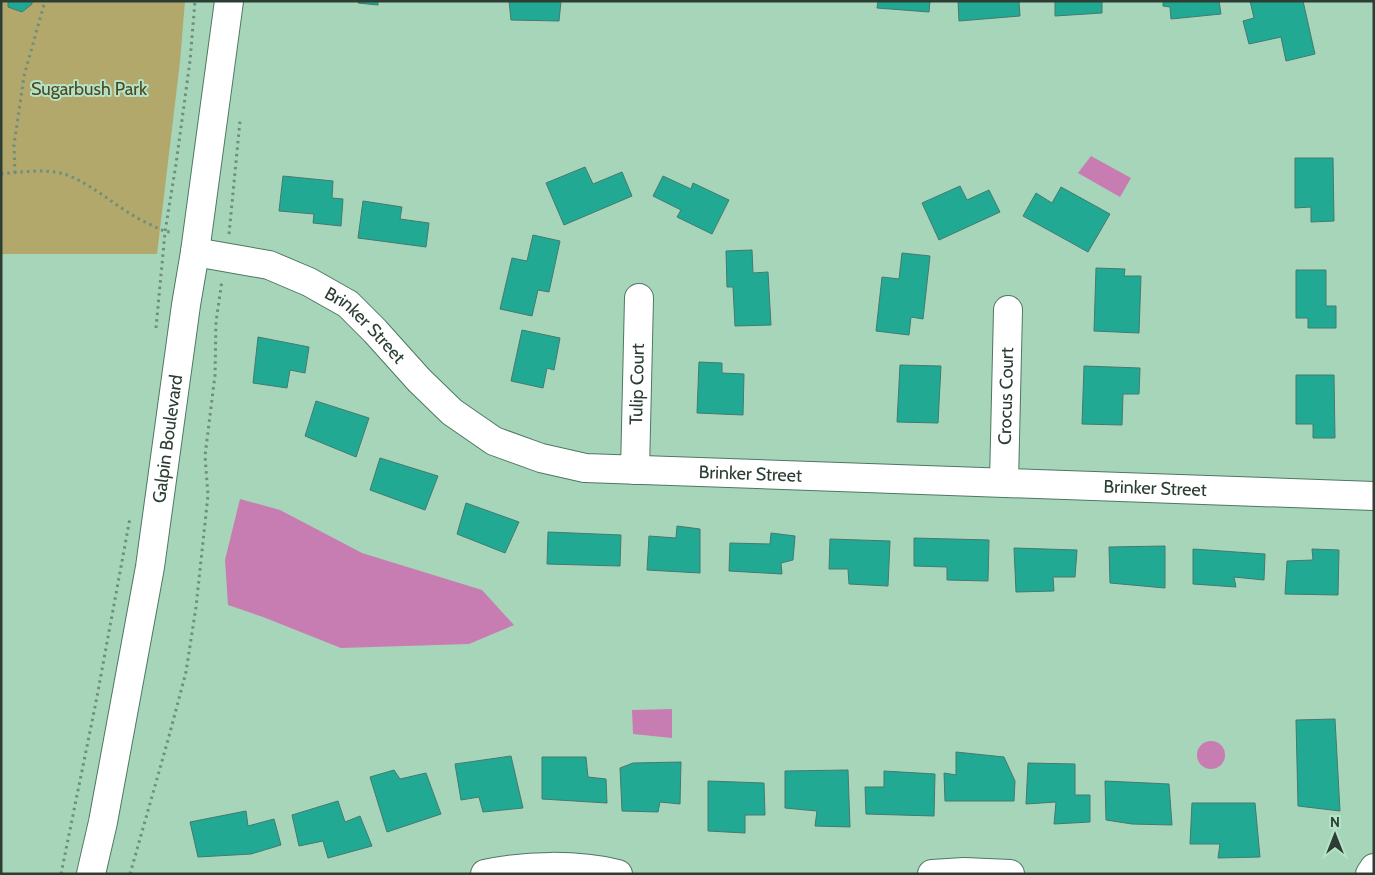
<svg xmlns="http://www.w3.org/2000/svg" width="1375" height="875" font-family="Cabin,sans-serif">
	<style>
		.green { fill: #b3a86c }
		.water { fill: #c77db1 }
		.building { fill: #22a993; stroke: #447a6f }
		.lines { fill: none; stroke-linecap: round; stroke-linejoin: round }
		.minor-casing { stroke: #4d7860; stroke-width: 30 }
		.path { stroke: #6e8f7b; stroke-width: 3; stroke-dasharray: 2.5 4; stroke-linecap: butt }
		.minor { stroke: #fff; stroke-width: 28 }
		.labels { text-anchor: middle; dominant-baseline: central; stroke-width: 4; stroke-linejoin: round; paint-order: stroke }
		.park-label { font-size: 18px; fill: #4f4721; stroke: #b4e3c7 }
		.street-label { font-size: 18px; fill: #2c3e33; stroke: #b4e3c7 }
	</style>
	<rect width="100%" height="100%" fill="#a7d5ba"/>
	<polygon class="green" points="1,1 185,1 180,62 157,254 1,254"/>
	<g class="water">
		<polygon points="1091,156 1131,178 1120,197 1078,173"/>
		<polygon points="240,499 280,510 362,553 482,590 514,625 469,644 341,648 263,617 228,605 225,560"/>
		<polygon points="672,709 672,738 633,734 632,710"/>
		<circle cx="1211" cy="755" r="14"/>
	</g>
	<g class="building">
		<polygon points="8,1 32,1 32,4 22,12 8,7"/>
		<polygon points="359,1 378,1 378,5 358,3"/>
		<polygon points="509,1 561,1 559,21 511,20"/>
		<polygon points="878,1 930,1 929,12 877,8"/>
		<polygon points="958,1 1019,1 1020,16 959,21"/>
		<polygon points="1055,1 1102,1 1102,13 1055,16"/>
		<polygon points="1163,1 1219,1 1221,14 1171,19 1170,7 1163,6"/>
		<polygon points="1250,1 1303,1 1315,54 1286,61 1281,37 1249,44 1243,21 1254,18"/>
		<polygon points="1295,158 1333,158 1334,221 1311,222 1311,207 1295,208"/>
		<polygon points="585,167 593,184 622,172 632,196 564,225 546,183"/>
		<polygon points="283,176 333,181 332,198 343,199 341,226 313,223 314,214 279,211"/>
		<polygon points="663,176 691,189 693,183 729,200 712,234 677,217 681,210 653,196"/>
		<polygon points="960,186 967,200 989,190 1000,212 939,240 922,203"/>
		<polygon points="1061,187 1110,214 1088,252 1023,216 1036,193 1052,203"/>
		<polygon points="363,201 402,207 400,219 429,223 426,247 358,238"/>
		<polygon points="533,235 560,241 549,292 538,290 532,316 500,309 512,258 527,261"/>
		<polygon points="752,250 753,273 768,272 771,325 735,326 733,287 727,287 726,251"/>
		<polygon points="902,253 930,256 923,319 911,317 909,335 876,331 882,277 899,279"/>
		<polygon points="1096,268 1125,269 1124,276 1141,276 1139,333 1094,331"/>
		<polygon points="1296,270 1326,270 1326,306 1336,306 1336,328 1308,328 1308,318 1296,318"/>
		<polygon points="522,330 560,338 554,370 547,368 543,388 511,381"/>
		<polygon points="258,337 309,347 305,373 290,370 287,388 253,383"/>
		<polygon points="699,362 722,363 722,373 744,374 743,415 697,413"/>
		<polygon points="900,365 941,366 938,423 897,422"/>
		<polygon points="1084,366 1140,368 1139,394 1123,394 1122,425 1082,424"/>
		<polygon points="1296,375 1334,375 1335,438 1313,438 1313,424 1296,424"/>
		<polygon points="316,401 369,418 356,457 305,436"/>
		<polygon points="380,458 438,476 425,510 370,490"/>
		<polygon points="466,503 519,522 505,553 457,534"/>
		<polygon points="677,526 700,529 700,573 647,570 649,536 676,538"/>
		<polygon points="548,532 621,535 620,566 547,564"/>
		<polygon points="771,533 795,536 793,560 781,563 782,574 729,571 730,543 770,544"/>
		<polygon points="914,538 989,540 988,581 947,580 947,567 914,566"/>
		<polygon points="830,539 890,541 888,586 849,584 848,569 829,569"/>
		<polygon points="1165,546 1165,588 1110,583 1109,547"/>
		<polygon points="1014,548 1077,550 1075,577 1053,577 1054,591 1016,592"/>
		<polygon points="1193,549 1265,554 1264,580 1234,577 1236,587 1193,584"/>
		<polygon points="1312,549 1339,550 1338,595 1285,594 1287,561 1313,560"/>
		<polygon points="1335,719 1340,811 1298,806 1296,720"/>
		<polygon points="956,752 1004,757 1015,781 1014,801 945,801 944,773 956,775"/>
		<polygon points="511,756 523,808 483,812 479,797 461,800 455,764"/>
		<polygon points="542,757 586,757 588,777 606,779 607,803 542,799"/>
		<polygon points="681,762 680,804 660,802 658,812 622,811 620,768 633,763"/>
		<polygon points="1028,763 1075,764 1075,795 1090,795 1090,822 1054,824 1056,802 1026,804"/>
		<polygon points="394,770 400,779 426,773 441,814 387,832 370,777"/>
		<polygon points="848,770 850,827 815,826 817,811 785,808 785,771"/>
		<polygon points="884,771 935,774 934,816 866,814 865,787 884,787"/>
		<polygon points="708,781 764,783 765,815 745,815 745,833 708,831"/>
		<polygon points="1105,781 1169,784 1172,825 1132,824 1106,820"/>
		<polygon points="338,801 345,822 360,816 372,846 328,858 323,841 299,846 292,815"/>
		<polygon points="1192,803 1255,803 1260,857 1218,858 1220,844 1190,844"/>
		<polygon points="246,811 248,826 274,819 281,845 251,854 198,857 190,822"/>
	</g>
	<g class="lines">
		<g class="minor-casing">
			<g id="minor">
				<path id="s1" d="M195,252L269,265L309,282L348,304L375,331L419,380L452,412L494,441L541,458L585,468L1374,496"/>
				<path id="s2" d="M635,470L639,298"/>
				<path id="s3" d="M1004,482L1008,310"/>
				<path id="s4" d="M91,874L103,822L150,567L186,305L195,252L229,1"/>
				<path d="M485,874C525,865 577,864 618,874"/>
				<polyline points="932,874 964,872 1010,874"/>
				<polyline points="1370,874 1374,868"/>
			</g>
		</g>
		<g class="path">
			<polyline points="15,173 14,145 24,76 45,1"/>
			<path d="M1,174C22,172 47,168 67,175C96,186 119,210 147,223C156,227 163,232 172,232"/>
			<polyline points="229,234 240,121"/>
			<polyline points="156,328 165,232 176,164 190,61 195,1"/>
			<polyline points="61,874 96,702 130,518"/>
			<polyline points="130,874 168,740 186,672 196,607 208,495 205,456 215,375 216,322 222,280"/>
		</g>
		<use href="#minor" class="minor"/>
	</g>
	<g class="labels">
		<g class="park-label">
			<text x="89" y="89">Sugarbush Park</text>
		</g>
		<g class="street-label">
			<text stroke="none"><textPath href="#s1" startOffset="190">Brinker Street</textPath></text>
			<text stroke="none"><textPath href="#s2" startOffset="86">Tulip Court</textPath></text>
			<text stroke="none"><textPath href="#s3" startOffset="86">Crocus Court</textPath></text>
			<text stroke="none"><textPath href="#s4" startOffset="442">Galpin Boulevard</textPath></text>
			<text stroke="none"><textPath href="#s1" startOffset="625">Brinker Street</textPath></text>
			<text stroke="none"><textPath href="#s1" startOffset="1030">Brinker Street</textPath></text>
		</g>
	</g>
	<rect width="1375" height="875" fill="none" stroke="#2c3e33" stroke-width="5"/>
	<g transform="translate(1335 835)" stroke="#b4e3c7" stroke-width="4" paint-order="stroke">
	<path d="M0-4L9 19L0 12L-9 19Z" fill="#2c3e33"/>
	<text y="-8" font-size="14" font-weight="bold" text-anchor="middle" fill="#2c3e33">N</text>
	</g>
</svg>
